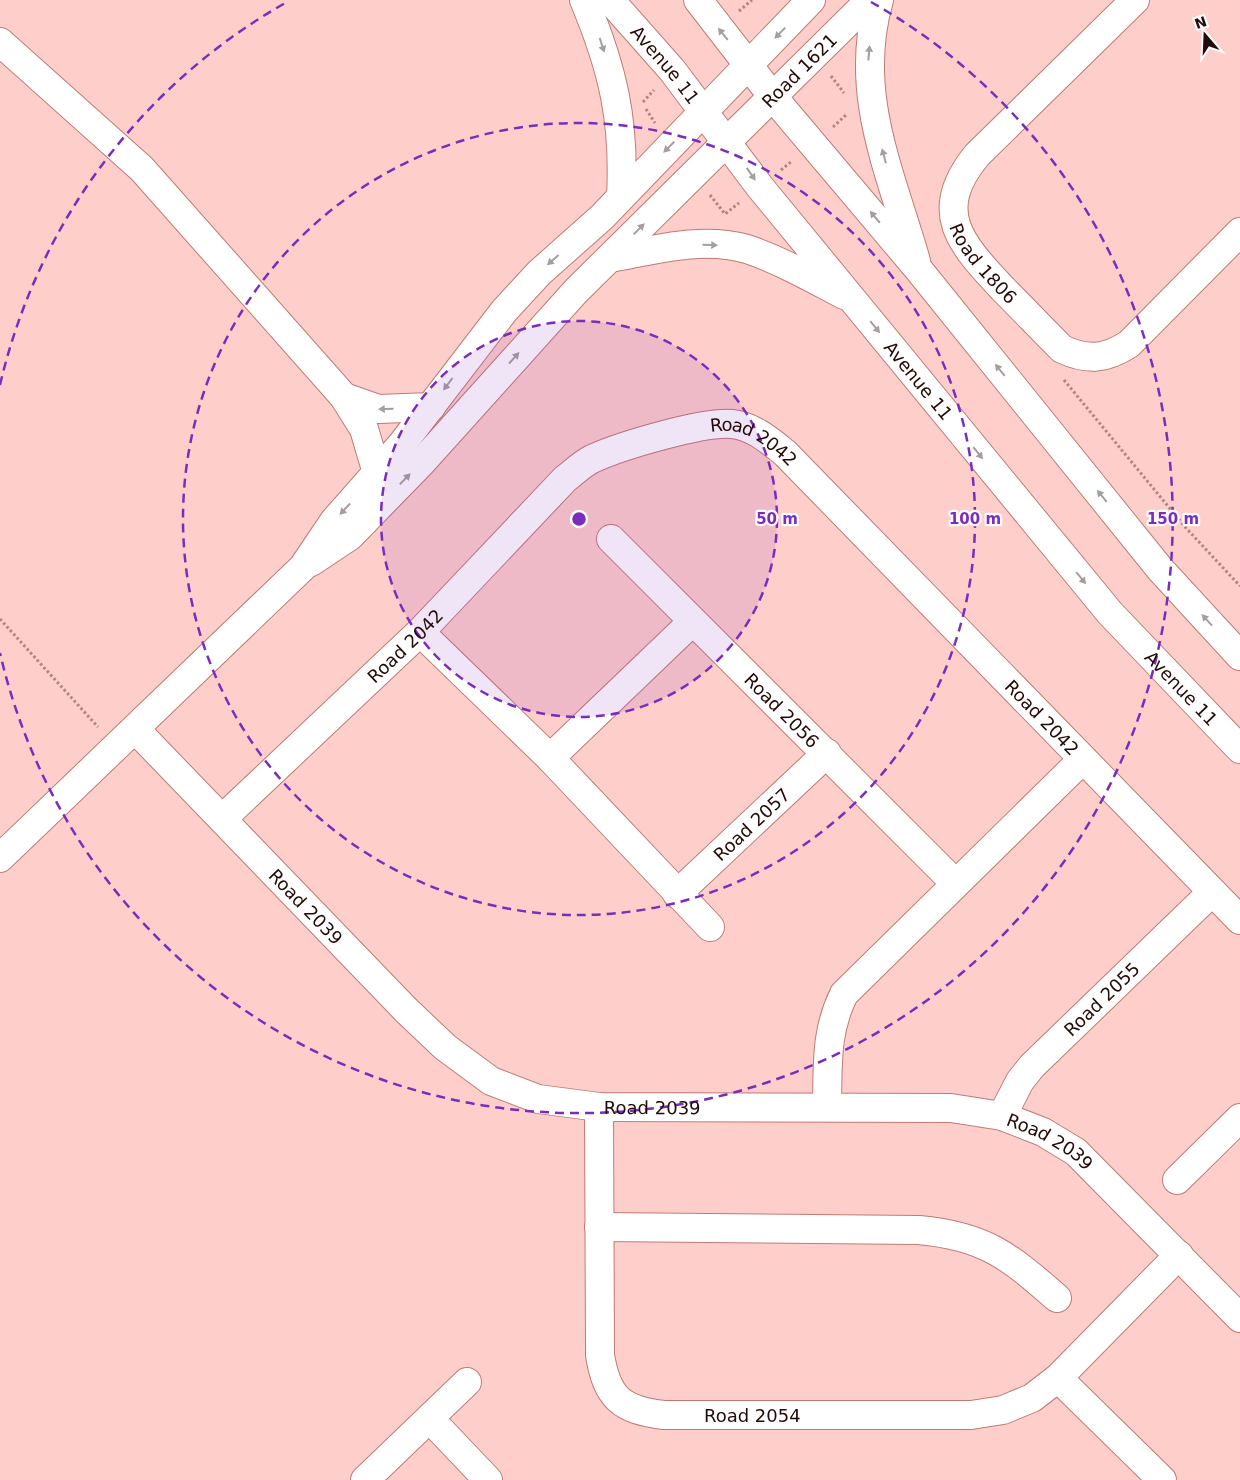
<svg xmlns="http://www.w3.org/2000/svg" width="1240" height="1480" font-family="'DejaVu Sans',sans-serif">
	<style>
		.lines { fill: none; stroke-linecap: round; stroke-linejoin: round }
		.minor-casing { stroke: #c07a73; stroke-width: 30 }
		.path { stroke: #ad8682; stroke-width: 3; stroke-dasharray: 2.5 2.5; stroke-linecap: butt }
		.minor { stroke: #fff; stroke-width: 28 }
		.oneway { fill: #a79d9c }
		.ring { fill: none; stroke: #7b2cbf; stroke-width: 2.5; stroke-dasharray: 9 6 }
		.labels { text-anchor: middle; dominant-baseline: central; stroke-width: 4.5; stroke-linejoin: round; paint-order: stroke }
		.street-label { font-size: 18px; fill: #240a08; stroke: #fdfdfd }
		.centre { fill: #7b2cbf; stroke: #fdfdfd; stroke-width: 2.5 }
		.ring-label { font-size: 15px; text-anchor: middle; font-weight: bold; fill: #7b2cbf; stroke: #fdfdfd; stroke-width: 4.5; stroke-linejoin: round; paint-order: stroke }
	</style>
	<rect width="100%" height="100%" fill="#fecfca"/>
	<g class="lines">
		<g class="minor-casing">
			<g id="minor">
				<path d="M584,0C613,69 625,121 621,196"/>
				<path id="s1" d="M610,0L672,70L760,187L1110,613L1240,749"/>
				<polyline points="698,0 773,97 919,270 1160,569 1240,656"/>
				<path d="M879,0C852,93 891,173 916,261"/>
				<path id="s2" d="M1135,0L977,155C930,212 961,244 1003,289C1023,309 1042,329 1062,349C1088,361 1106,359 1129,344L1240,232"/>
				<polyline points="0,42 142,169 344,397 364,429 377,473"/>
				<path d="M610,258C654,250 702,236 747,249C780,260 813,279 844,295"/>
				<polyline points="344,397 378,409 431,407"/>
				<path id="s3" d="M611,539L955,883"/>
				<path id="s4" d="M311,562L350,536L423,461L576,291L870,0"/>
				<polyline points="420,632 550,758 710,927"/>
				<path id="s5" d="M136,730L406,1010L445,1047L491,1081L538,1099L599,1107L951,1108L1002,1116L1043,1132L1076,1152L1240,1318"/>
				<polyline points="550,758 692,622"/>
				<path id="s6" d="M222,819L420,632L565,479C573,473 582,464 592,459C620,446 704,421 732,424C753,426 770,441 785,453L1240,920"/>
				<polyline points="0,858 303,567 334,521 402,444 504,311 539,273 602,217 811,0"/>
				<path id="s7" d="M677,894L827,753"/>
				<path id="s8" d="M599,1107L600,1355C607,1398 621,1410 664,1415H971L1003,1410L1032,1398L1058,1378L1179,1255"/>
				<path d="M827,1107C828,1066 825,1032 844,994L1083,759"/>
				<path id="s9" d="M1002,1116L1020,1081L1032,1066L1212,892"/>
				<polyline points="1177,1180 1240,1118"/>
				<path d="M599,1227L919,1230C985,1236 1009,1256 1057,1298"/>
				<polyline points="1058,1378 1162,1480"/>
				<polyline points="430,1419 488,1480"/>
				<polyline points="365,1480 467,1382"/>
			</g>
		</g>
		<g class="path">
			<polyline points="739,11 752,0"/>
			<polyline points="831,76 844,93"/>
			<polyline points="643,102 654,90"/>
			<polyline points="646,109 655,123"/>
			<polyline points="833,127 847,114"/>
			<polyline points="781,170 792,161"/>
			<polyline points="710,195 725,214 739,203"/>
			<polyline points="1064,380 1186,528 1240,586"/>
			<polyline points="0,619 98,727"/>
		</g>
		<use href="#minor" class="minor"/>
	</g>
	<defs><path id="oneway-solid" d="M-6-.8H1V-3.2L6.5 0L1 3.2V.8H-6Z" transform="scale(1.25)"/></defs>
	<g class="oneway">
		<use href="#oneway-solid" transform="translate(780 33) rotate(134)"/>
		<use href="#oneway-solid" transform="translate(723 34) rotate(-129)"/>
		<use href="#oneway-solid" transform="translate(602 45) rotate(72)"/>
		<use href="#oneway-solid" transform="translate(869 53) rotate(-85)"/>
		<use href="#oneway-solid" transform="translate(669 147) rotate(135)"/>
		<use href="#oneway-solid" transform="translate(884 156) rotate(-105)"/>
		<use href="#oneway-solid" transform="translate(751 174) rotate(55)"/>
		<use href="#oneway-solid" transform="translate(875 217) rotate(-130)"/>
		<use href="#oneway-solid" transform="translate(639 229) rotate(-45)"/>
		<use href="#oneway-solid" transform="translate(710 245) rotate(1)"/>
		<use href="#oneway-solid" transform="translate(553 260) rotate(139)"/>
		<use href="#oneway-solid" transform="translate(875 327) rotate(51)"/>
		<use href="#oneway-solid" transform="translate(514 358) rotate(-48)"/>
		<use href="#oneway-solid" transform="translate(1000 370) rotate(-129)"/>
		<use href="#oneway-solid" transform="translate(448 384) rotate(127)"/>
		<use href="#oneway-solid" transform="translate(386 409) rotate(178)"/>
		<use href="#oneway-solid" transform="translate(978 453) rotate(51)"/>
		<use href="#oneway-solid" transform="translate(405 479) rotate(-46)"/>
		<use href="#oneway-solid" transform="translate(1102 496) rotate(-129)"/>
		<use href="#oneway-solid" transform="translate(345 509) rotate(133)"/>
		<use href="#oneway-solid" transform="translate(1081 578) rotate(51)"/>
		<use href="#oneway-solid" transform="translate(1207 620) rotate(-132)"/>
	</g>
	<circle cx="579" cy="519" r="198" fill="#7b2cbf" fill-opacity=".12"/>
	<g class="ring">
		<circle cx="579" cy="519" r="198"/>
		<circle cx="579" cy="519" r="396"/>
		<path d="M0 385A594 594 0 0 1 287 2M871 2A594 594 0 1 1 0 653"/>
	</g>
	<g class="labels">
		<g class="street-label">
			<text stroke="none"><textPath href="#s1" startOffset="85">Avenue 11</textPath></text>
			<text stroke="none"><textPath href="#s4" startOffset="694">Road 1621</textPath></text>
			<text stroke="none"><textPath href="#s2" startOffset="345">Road 1806</textPath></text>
			<text stroke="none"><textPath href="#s1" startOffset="490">Avenue 11</textPath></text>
			<text stroke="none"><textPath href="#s6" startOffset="688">Road 2042</textPath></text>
			<text stroke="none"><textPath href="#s6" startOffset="252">Road 2042</textPath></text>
			<text stroke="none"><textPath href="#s1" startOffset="895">Avenue 11</textPath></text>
			<text stroke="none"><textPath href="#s3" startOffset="242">Road 2056</textPath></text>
			<text stroke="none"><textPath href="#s6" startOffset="1092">Road 2042</textPath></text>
			<text stroke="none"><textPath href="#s7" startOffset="102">Road 2057</textPath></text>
			<text stroke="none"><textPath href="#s5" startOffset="245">Road 2039</textPath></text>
			<text stroke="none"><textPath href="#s9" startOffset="155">Road 2055</textPath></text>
			<text stroke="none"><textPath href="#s5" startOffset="665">Road 2039</textPath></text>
			<text stroke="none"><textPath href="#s5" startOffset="1070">Road 2039</textPath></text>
			<text stroke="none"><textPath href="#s8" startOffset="434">Road 2054</textPath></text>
		</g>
	</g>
	<circle cx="579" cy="519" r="8" class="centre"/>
	<g class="ring-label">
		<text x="777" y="524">50 m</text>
		<text x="975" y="524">100 m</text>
		<text x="1173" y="524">150 m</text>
	</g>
	<g transform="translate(1205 35) rotate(341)" stroke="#fdfdfd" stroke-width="4" paint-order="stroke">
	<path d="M0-4L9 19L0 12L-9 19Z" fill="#240a08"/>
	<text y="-8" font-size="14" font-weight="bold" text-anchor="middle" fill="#240a08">N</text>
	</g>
</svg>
